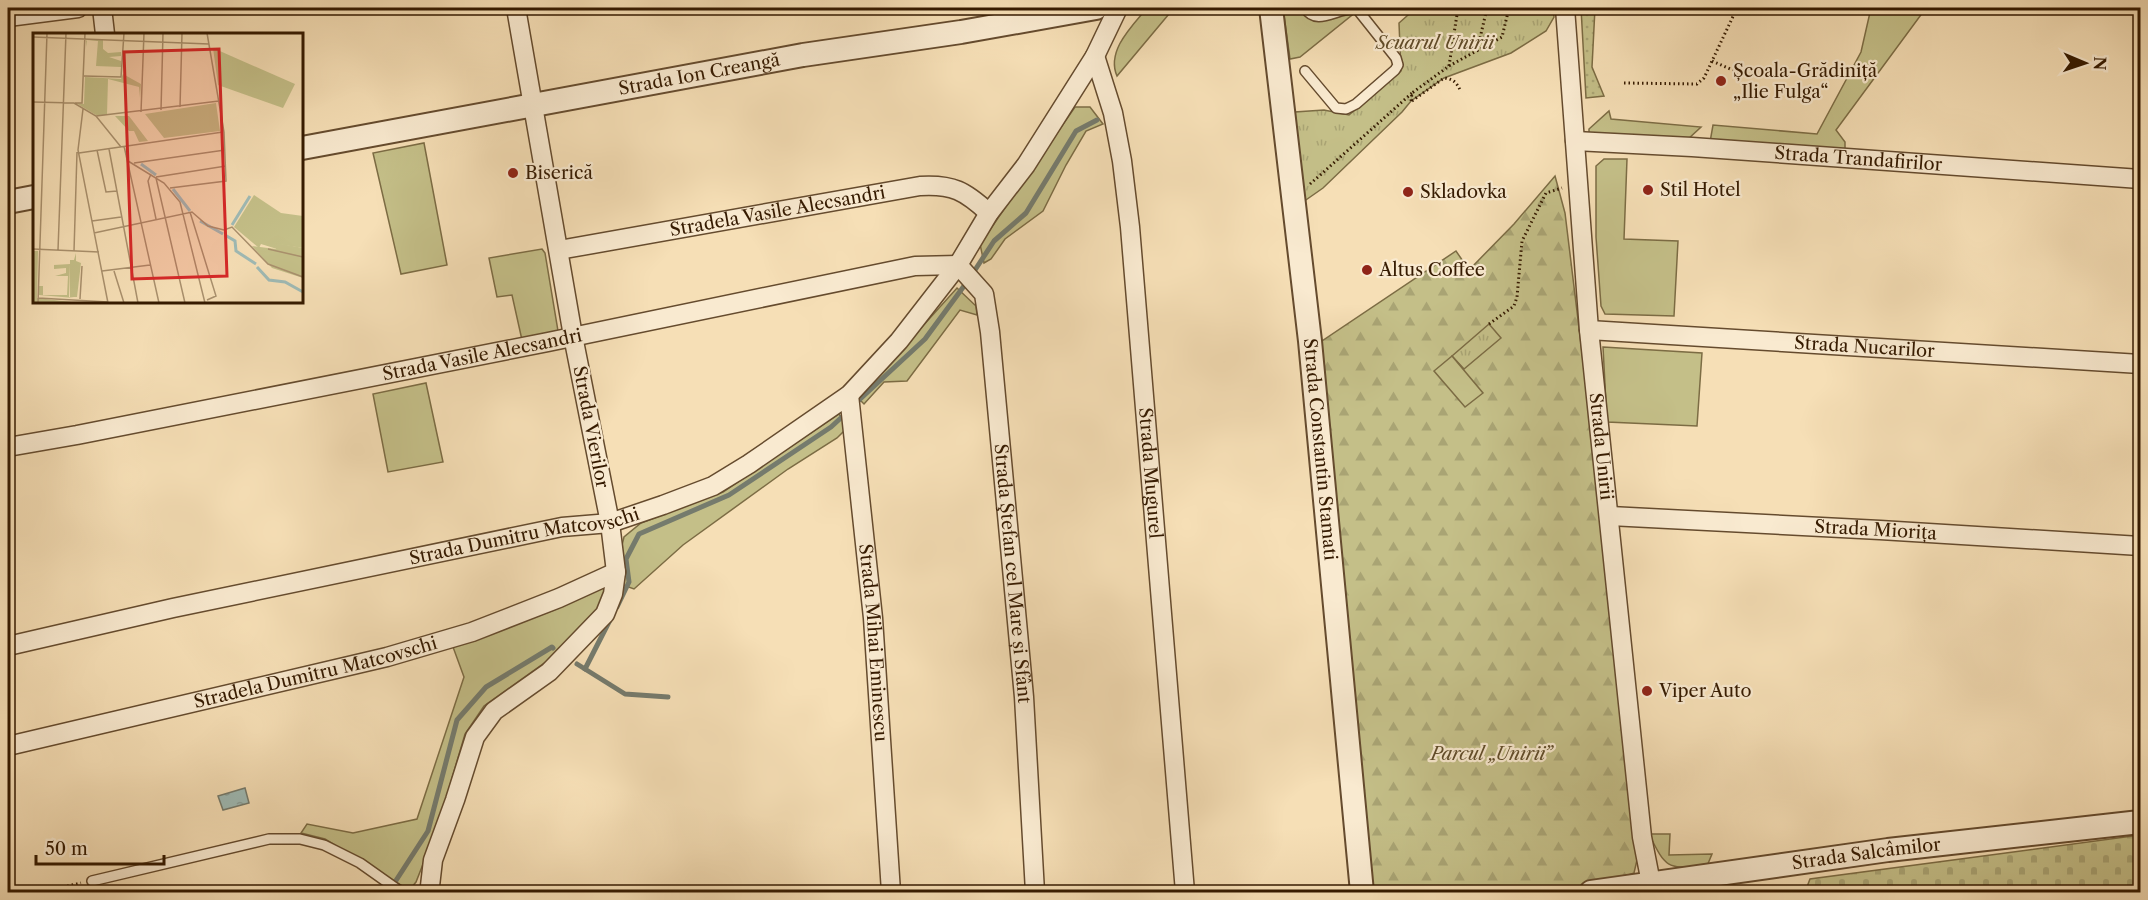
<svg xmlns="http://www.w3.org/2000/svg" width="2148" height="900" font-family="'Libre Caslon Text',serif">
	<style>
		.grass { fill: url(#grass-dots); stroke: #7c6c44; stroke-width: 1.5 }
		.forest { fill: url(#forest-firs); stroke: #7c6c44; stroke-width: 1.5 }
		.cemetery { fill: url(#cemetery-stones); stroke: #7c6c44; stroke-width: 1.5 }
		.park { fill: url(#park-tufts); stroke: #7c6c44; stroke-width: 1.5 }
		.garden { fill: #c4bf88; stroke: #7c6c44; stroke-width: 1.5 }
		.water { fill: url(#water-ripples); stroke: #757b6d; stroke-width: 1.5 }
		.lines { fill: none; stroke-linecap: round; stroke-linejoin: round }
		.stream { stroke: #757b6d; stroke-width: 5 }
		.service-casing { stroke: #654b2e; stroke-width: 12 }
		.minor-casing { stroke: #654b2e; stroke-width: 21 }
		.tertiary-casing { stroke: #654b2e; stroke-width: 26 }
		.path { stroke: #351a00; stroke-width: 3; stroke-dasharray: 1.5 3; stroke-linecap: butt }
		.service { stroke: #f9ead0; stroke-width: 9 }
		.minor { stroke: #f9ead0; stroke-width: 18 }
		.tertiary { stroke: #f9ead0; stroke-width: 22 }
		.poi-dot { fill: #8f2418; stroke: #f9ead0; stroke-width: 2 }
		.labels { text-anchor: middle; dominant-baseline: central; stroke-width: 4.5; stroke-linejoin: round; paint-order: stroke }
		.park-label { font-size: 18px; font-style: italic; fill: #604c29; stroke: #f9ead0 }
		.poi-label { font-size: 18px; fill: #351a00; stroke: #f9ead0; text-anchor: start }
		.street-label { font-size: 18px; fill: #351a00; stroke: #f9ead0 }
		.inset-river { fill: none; stroke: #9fbbb6; stroke-width: 3 }
		.inset-road { fill: none; stroke: #a9906d; stroke-width: 1.5 }
		.view { fill: #d62828; fill-opacity: 0.15; stroke: #d62828; stroke-width: 3 }
		.inset-edge { fill: none; stroke: #351a00; stroke-width: 3 }
	</style>
	<defs>
		<pattern id="grass-dots" width="8" height="8" patternUnits="userSpaceOnUse" patternTransform="scale(1.5)"><rect width="8" height="8" fill="#c4bf88"/><path d="M2 2h.1M6 6h.1" fill="none" stroke="#a9a474" stroke-width="1.8" stroke-linecap="round"/></pattern>
		<pattern id="forest-firs" width="22" height="20" patternUnits="userSpaceOnUse" patternTransform="scale(1.5)"><rect width="22" height="20" fill="#c4bf88"/><path d="M5 1l3.5 6h-7zM16 11l3.5 6h-7z" fill="#a9a474"/></pattern>
		<pattern id="cemetery-stones" width="16" height="16" patternUnits="userSpaceOnUse" patternTransform="scale(1.5)"><rect width="16" height="16" fill="#c4bf88"/><path d="M2 7V4a2 2 0 0 1 4 0v3zM10 15v-3a2 2 0 0 1 4 0v3z" fill="#a9a474"/></pattern>
		<pattern id="park-tufts" width="24" height="20" patternUnits="userSpaceOnUse" patternTransform="scale(1.5)"><rect width="24" height="20" fill="#c4bf88"/><path d="M3 7l-1-3M5 7V3M7 7l1-3M15 17l-1-3M17 17v-4M19 17l1-3" fill="none" stroke="#a9a474"/></pattern>
		<pattern id="water-ripples" width="26" height="14" patternUnits="userSpaceOnUse" patternTransform="scale(1.5)"><rect width="26" height="14" fill="#9fbbb6"/><path d="M2 4q2-2 4 0t4 0M15 11q2-2 4 0t4 0" fill="none" stroke="#8aa09b"/></pattern>
	</defs>
	<rect width="100%" height="100%" fill="#f6dfb6"/>
	<filter id="stains"><feTurbulence type="fractalNoise" baseFrequency=".00333" numOctaves="4"/><feColorMatrix values="0 0 0 0 .2 0 0 0 0 .09 0 0 0 0 .02 0 0 0 .5 -.17"/></filter>
	<radialGradient id="worn" r=".72"><stop offset=".6" stop-color="#630" stop-opacity="0"/><stop offset="1" stop-color="#630" stop-opacity=".3"/></radialGradient>
	<polygon class="grass" points="1581,8 1595,8 1592,67 1604,96 1586,98"/>
	<path class="forest" d="M1555,176L1565,213L1605,541L1637,860L1634,873C1585,893 1532,892 1480,892C1444,892 1407,892 1370,892L1319,350L1322,341L1456,251L1469,270L1514,224Z"/>
	<polygon class="cemetery" points="2140,835 2140,888 2138,892 1805,892 1810,879"/>
	<g class="park">
		<polygon points="1416,8 1553,8 1554,17 1546,31 1511,53 1444,78 1411,101 1402,112 1323,188 1303,202 1295,112 1324,110 1349,115 1401,71 1399,23"/>
		<polygon points="1489,324 1501,338 1464,369 1452,356"/>
	</g>
	<g class="garden">
		<path d="M1147,8H1174L1117,76C1106,51 1132,26 1147,8Z"/>
		<polygon points="1283,8 1371,8 1356,12 1300,57 1290,59"/>
		<polygon points="1871,8 1926,8 1836,130 1845,142 1845,150 1710,142 1713,125 1817,134 1861,52"/>
		<polygon points="1075,107 1090,107 1103,124 1086,131 1066,165 1043,211 1005,239 991,259 984,263 980,244"/>
		<polygon points="1609,111 1611,119 1701,127 1687,140 1589,135 1589,129"/>
		<polygon points="424,143 447,265 401,274 373,153"/>
		<polygon points="1604,159 1627,159 1624,239 1678,241 1674,316 1605,314 1601,306 1596,237 1596,166"/>
		<polygon points="542,249 545,253 558,331 522,340 512,295 497,297 489,258"/>
		<polygon points="957,288 976,306 977,315 960,310 907,381 884,382 864,404 856,396 884,369"/>
		<polygon points="1603,347 1702,353 1697,426 1607,422"/>
		<polygon points="1452,356 1483,393 1465,407 1434,371"/>
		<polygon points="426,383 443,462 388,472 373,394"/>
		<polygon points="839,414 847,428 837,438 788,469 683,545 634,589 623,585 621,549 624,537 641,523 723,492"/>
		<polygon points="605,585 602,605 554,656 484,706 465,734 438,826 416,882 411,888 404,887 325,839 301,833 307,824 353,833 417,819 464,677 453,647 554,610"/>
		<path d="M1649,834H1670L1669,855L1712,854L1707,866C1668,868 1667,871 1649,834Z"/>
	</g>
	<polygon class="water" points="245,788 249,803 223,810 218,796"/>
	<g class="lines">
		<g class="stream">
			<polyline points="975,270 994,241 1026,213 1076,131 1097,120"/>
			<polyline points="858,401 925,339 964,286"/>
			<polyline points="617,607 629,582 626,559 639,534 729,495 831,427 843,416"/>
			<polyline points="577,664 585,669 611,618"/>
			<polyline points="585,669 625,694 668,697"/>
			<polyline points="395,882 428,831 457,720 486,687 552,647 553,648"/>
		</g>
		<g class="service-casing">
			<g id="service">
				<path d="M1305,71L1336,108L1346,109L1356,104L1395,70L1398,65L1396,58L1357,9C1339,6 1317,28 1305,8"/>
				<polyline points="92,881 269,839 300,839 324,845 360,863 401,892"/>
			</g>
		</g>
		<g class="minor-casing">
			<g id="minor">
				<polyline points="102,8 105,34"/>
				<path id="s1" d="M1565,8L1589,330L1642,837L1651,883"/>
				<polyline points="8,17 78,8"/>
				<path id="s2" d="M1095,56L1113,113L1122,161L1130,227L1185,892"/>
				<path id="s3" d="M1575,141L1692,147L2140,179"/>
				<path id="s4" d="M559,250L920,186C953,184 965,191 989,213"/>
				<path id="s5" d="M958,265L984,294L990,332L1024,697L1035,892"/>
				<path id="s6" d="M1589,330L2140,364"/>
				<path id="s7" d="M849,395L873,618L891,892"/>
				<path id="s8" d="M8,447L77,435L548,342L915,266L958,265"/>
				<path id="s9" d="M1610,516L1880,530L2140,546"/>
				<path id="s10" d="M8,646L173,608L562,527L610,523L663,505L713,486L749,464L849,395L899,341L958,265L989,213L1026,165L1095,56L1118,8"/>
				<path id="s11" d="M8,746L387,657L472,632L559,598L616,572"/>
				<polyline points="432,892 430,886 433,860 455,800 475,737 494,711 549,672 605,614 613,594 616,572 610,523 573,336 516,8"/>
			</g>
		</g>
		<g class="tertiary-casing">
			<g id="tertiary">
				<path id="s12" d="M1271,8L1310,341L1362,892"/>
				<path id="s13" d="M302,148L803,55L961,32L1096,8"/>
				<polyline points="8,202 34,197"/>
				<path id="s14" d="M1591,892L1888,850L2140,822"/>
			</g>
		</g>
		<g class="path">
			<polyline points="1451,8 1458,10"/>
			<polyline points="1477,51 1487,8"/>
			<polyline points="1712,61 1744,75"/>
			<polyline points="1449,66 1502,37 1509,8"/>
			<polyline points="1624,83 1697,84 1704,78 1737,8"/>
			<polyline points="1411,101 1412,93 1449,66 1458,8"/>
			<path d="M1412,101L1444,78C1454,79 1457,83 1461,92"/>
			<polyline points="1310,184 1412,93"/>
			<polyline points="1489,324 1514,306 1517,297 1522,241 1546,193 1562,188"/>
			<polyline points="41,892 81,883"/>
		</g>
		<use href="#service" class="service"/>
		<use href="#minor" class="minor"/>
		<use href="#tertiary" class="tertiary"/>
	</g>
	<g class="poi-dot">
		<circle cx="1721" cy="81" r="6"/>
		<circle cx="513" cy="173" r="6"/>
		<circle cx="1648" cy="190" r="6"/>
		<circle cx="1408" cy="192" r="6"/>
		<circle cx="1367" cy="270" r="6"/>
		<circle cx="1647" cy="691" r="6"/>
	</g>
	<g class="labels">
		<g class="park-label">
			<text x="1435" y="43">Scuarul Unirii</text>
			<text x="1491" y="754">Parcul „Unirii”</text>
		</g>
		<g class="poi-label">
			<text x="1733" y="71">Școala-Grădiniță<tspan x="1733" dy="21">„Ilie Fulga“</tspan></text>
			<text x="525" y="173">Biserică</text>
			<text x="1660" y="190">Stil Hotel</text>
			<text x="1420" y="192">Skladovka</text>
			<text x="1379" y="270">Altus Coffee</text>
			<text x="1659" y="691">Viper Auto</text>
		</g>
		<g class="street-label">
			<text stroke="none"><textPath href="#s13" startOffset="404">Strada Ion Creangă</textPath></text>
			<text stroke="none"><textPath href="#s3" startOffset="284">Strada Trandafirilor</textPath></text>
			<text stroke="none"><textPath href="#s4" startOffset="222">Stradela Vasile Alecsandri</textPath></text>
			<text stroke="none"><textPath href="#s6" startOffset="276">Strada Nucarilor</textPath></text>
			<text stroke="none"><textPath href="#s8" startOffset="483">Strada Vasile Alecsandri</textPath></text>
			<text transform="translate(591 427) rotate(79)">Strada Vierilor</text>
			<text stroke="none"><textPath href="#s1" startOffset="440">Strada Unirii</textPath></text>
			<text stroke="none"><textPath href="#s12" startOffset="444">Strada Constantin Stamati</textPath></text>
			<text stroke="none"><textPath href="#s2" startOffset="422">Strada Mugurel</textPath></text>
			<text stroke="none"><textPath href="#s9" startOffset="266">Strada Miorița</textPath></text>
			<text stroke="none"><textPath href="#s10" startOffset="528">Strada Dumitru Matcovschi</textPath></text>
			<text stroke="none"><textPath href="#s5" startOffset="320">Strada Ştefan cel Mare și Sfânt</textPath></text>
			<text stroke="none"><textPath href="#s7" startOffset="249">Strada Mihai Eminescu</textPath></text>
			<text stroke="none"><textPath href="#s11" startOffset="316">Stradela Dumitru Matcovschi</textPath></text>
			<text stroke="none"><textPath href="#s14" startOffset="278">Strada Salcâmilor</textPath></text>
		</g>
	</g>
	<g transform="translate(33 33)">
		<rect width="270" height="270" fill="#f6dfb6"/>
		<path d="M54,7H70V16L75,20L88,19V23L76,24L88,28V34L63,33L65,8L54,7L53,14V8ZM37,231L36,264L41,265L6,262V253H10V262H34L35,243H22L33,240V235L21,236V232Z" fill="#c4bf88"/>
		<path d="M183,70L187,98L131,105L112,81ZM221,162L248,180L270,183V215L244,211V216L228,211L226,215L201,194Z" fill="#c4bf88"/>
		<path d="M180,15L262,51L250,75L185,52Z" fill="#c4bf88"/>
		<path d="M82,83H96L115,108L106,109L101,98H96Z" fill="#c4bf88"/>
		<path d="M90,41L108,51L107,65L106,54L75,46L74,82H63L43,70L51,71L52,44L88,46ZM243,210L270,215V245L239,235L219,213L243,216ZM0,218H5L4,265L47,270H0ZM43,220V228L48,230L44,264H37V227H41Z" fill="#c4bf88"/>
		<path class="inset-river" d="M108,131L123,142M140,156L157,178M167,188L190,201M199,192L217,163M192,202L202,208L203,218L223,231M224,234L236,247L252,249L270,259"/>
		<path class="inset-road" d="M0,4L176,11M51,43L88,44L91,0M0,69L41,70L63,83L88,114M42,70H49L52,0M147,74L149,0M50,76L45,117L75,270M128,77L130,0M108,79L111,0M63,83L186,68M91,113L126,270M76,116L105,270M64,117L73,159L84,158M46,120L190,99M95,128L131,150L147,169L172,270M101,130L192,117M118,141L115,148L123,186M123,144L193,133M123,145L152,270M137,155L193,148L191,99L174,0M157,179L183,263L174,267M59,188L88,184M61,200L159,179L175,193L191,197L199,194L235,231L270,244M0,216L66,219M235,216L270,224M25,217L33,0M41,218L44,119M69,238L117,232M81,238L91,270M5,265L75,269M47,266L49,233M5,270L14,0"/>
		<path class="view" d="M186,16L194,243L99,246L91,19Z"/>
		<rect width="270" height="270" class="inset-edge"/>
	</g>
	<rect width="2148" height="900" fill="none" stroke="#f6dfb6" stroke-width="30"/>
	<rect x="9" y="9" width="2130" height="882" fill="none" stroke="#351a00" stroke-width="3"/>
	<rect x="15" y="15" width="2118" height="870" fill="none" stroke="#351a00" stroke-width="1.5"/>
	<g transform="translate(2085 63) rotate(92)" stroke="#f9ead0" stroke-width="4.5" paint-order="stroke">
	<path d="M0-4.5L10 22L0 15L-10 22Z" fill="#351a00"/>
	<text y="-9" font-size="16" font-weight="bold" text-anchor="middle" fill="#351a00">N</text>
	</g>
	<path d="M36 855v9h128v-9" fill="none" stroke="#351a00" stroke-width="3"/>
	<text x="45" y="855" font-size="18" fill="#351a00" stroke="#f9ead0" stroke-width="4.5" paint-order="stroke">50 m</text>
	<rect width="100%" height="100%" filter="url(#stains)"/>
	<rect width="100%" height="100%" fill="url(#worn)"/>
</svg>
